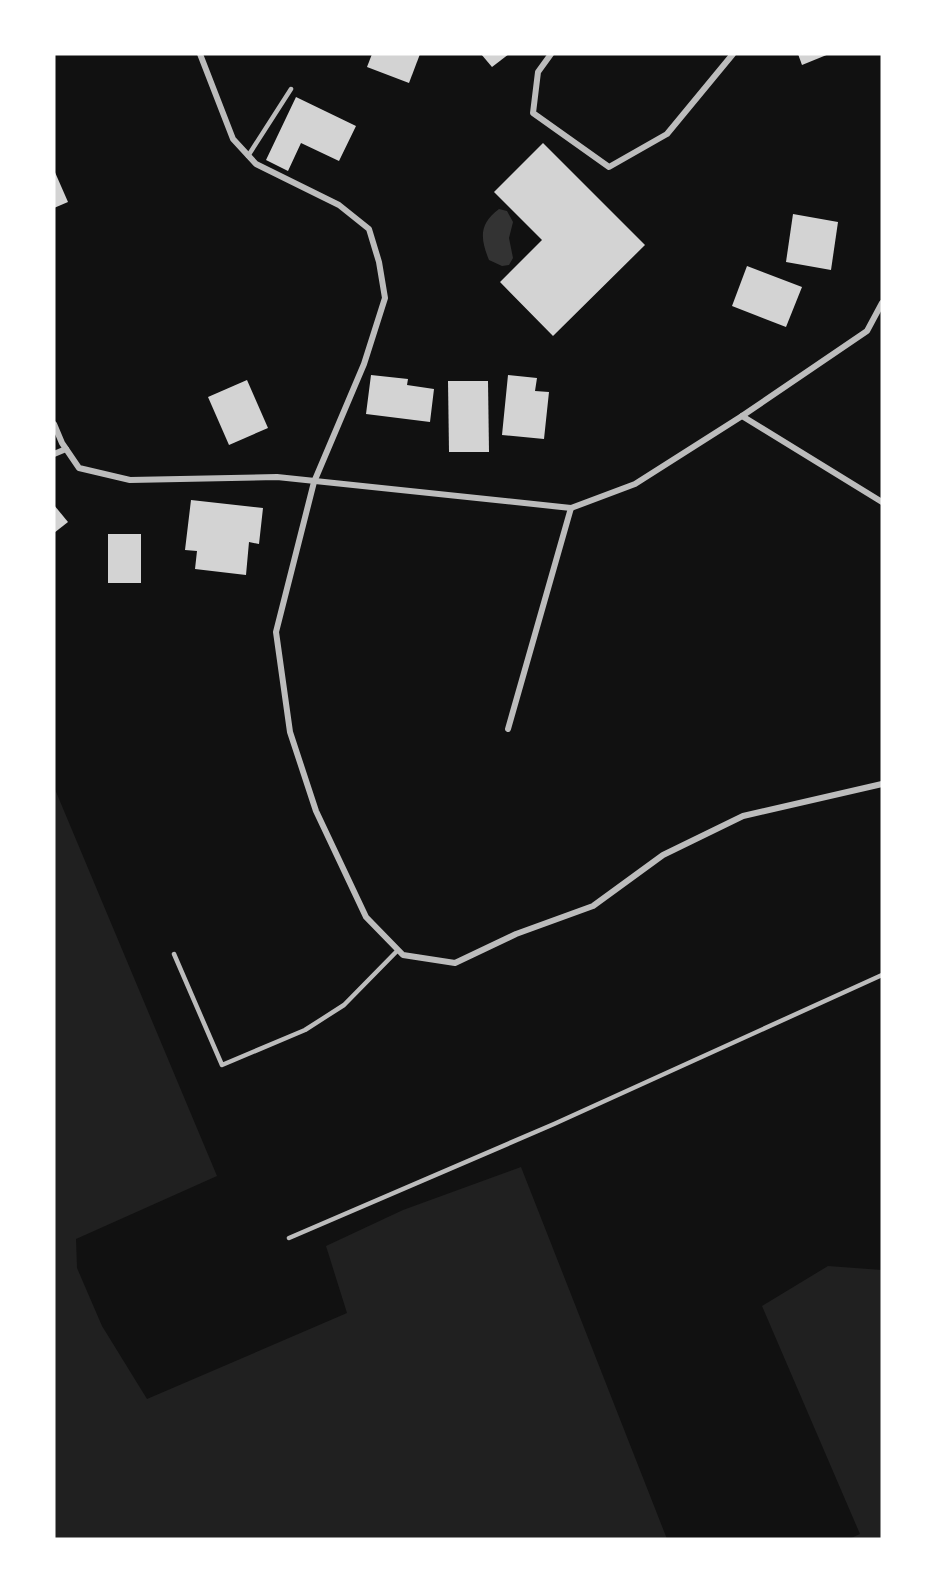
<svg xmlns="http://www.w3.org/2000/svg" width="936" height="1593" font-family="'Golos Text',sans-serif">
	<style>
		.green { fill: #202020 }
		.water { fill: #333 }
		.building { fill: #d3d3d3 }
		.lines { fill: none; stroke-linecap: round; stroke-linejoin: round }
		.service { stroke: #bcbcbc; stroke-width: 4.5 }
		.minor { stroke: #bcbcbc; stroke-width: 6 }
	</style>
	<rect width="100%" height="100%" fill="#111"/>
	<g class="green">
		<polygon points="54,787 217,1176 76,1239 77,1268 102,1326 147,1399 347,1313 326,1246 403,1210 521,1167 667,1539 54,1539"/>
		<polygon points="828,1266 882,1270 882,1539 849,1539 860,1534 762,1306"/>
	</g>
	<path class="water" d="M499,209L507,211L513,222L509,238L513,258L509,265L502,266L489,260C480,238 479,224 499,209Z"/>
	<g class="building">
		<polygon points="372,54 420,54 409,83 367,67"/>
		<polygon points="481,54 509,54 492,67"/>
		<polygon points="798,54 829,54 802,65"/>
		<polygon points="296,97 356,126 339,161 301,143 288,171 266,160"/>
		<polygon points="543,143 645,245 553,336 500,282 542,240 494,192"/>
		<polygon points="54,170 68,202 54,208"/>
		<polygon points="793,214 838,222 831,270 786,262"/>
		<polygon points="747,266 802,287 786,327 732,306"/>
		<polygon points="371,375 408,379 407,385 434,389 430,422 366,414"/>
		<polygon points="508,375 537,378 535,391 549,392 544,439 502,435"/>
		<polygon points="247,380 268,428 229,445 208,397"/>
		<polygon points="448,381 488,381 489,452 449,452"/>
		<polygon points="191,500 263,508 259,544 249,542 246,575 195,569 197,551 185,550"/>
		<polygon points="54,505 68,522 54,533"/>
		<rect x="108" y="534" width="33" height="49"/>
	</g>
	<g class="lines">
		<g class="service">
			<polyline points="248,156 291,89"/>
			<polyline points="174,954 222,1065 305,1030 344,1005 398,950"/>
			<polyline points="289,1238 554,1124 882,975"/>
		</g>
		<g class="minor">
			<polyline points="200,54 233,139 256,164 339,205 369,229 379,262 385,298 364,364 314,482 276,632 290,732 316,811 366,917 403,955 455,963 516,934 593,906 663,855 743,816 882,784"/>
			<polyline points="551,54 538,72 533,113 609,167 667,134 733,54"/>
			<polyline points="742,416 882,502"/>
			<polyline points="54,424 62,443 79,468 130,480 277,477 571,508 635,484 742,416 867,331 882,303"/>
			<polyline points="54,454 66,449"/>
			<polyline points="508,729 571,508"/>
		</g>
	</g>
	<rect width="936" height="1593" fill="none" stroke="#ffffff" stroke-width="111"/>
</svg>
